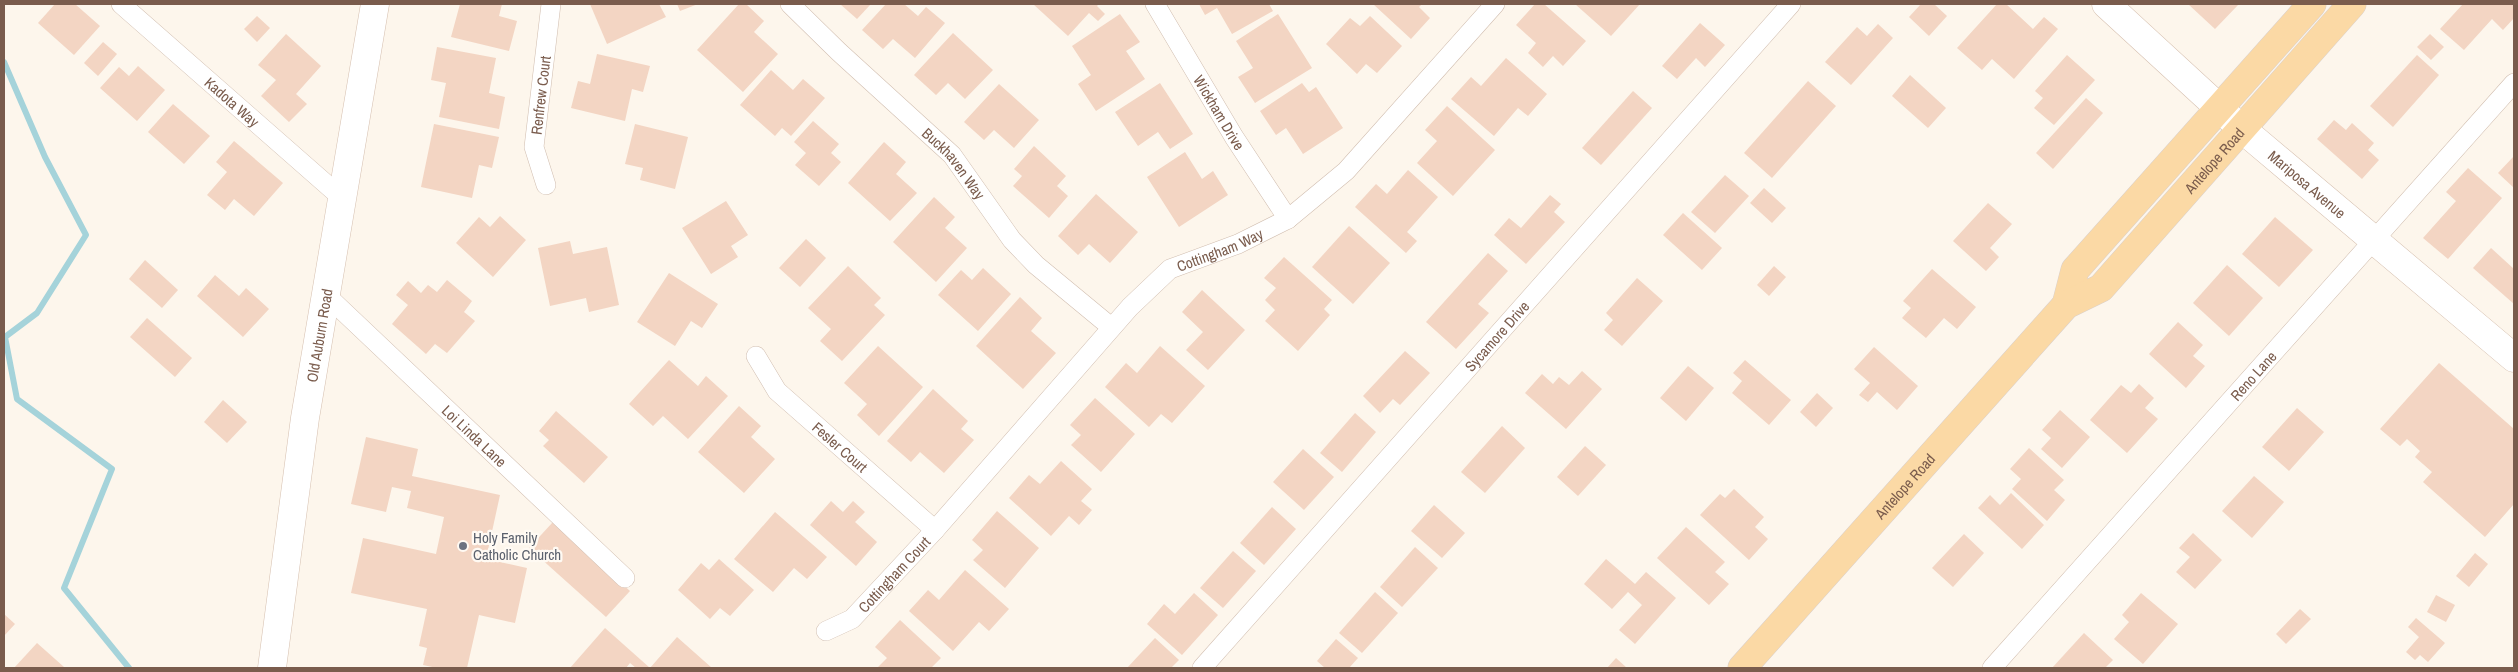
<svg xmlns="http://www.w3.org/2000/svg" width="2518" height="672" font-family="'Archivo Narrow',sans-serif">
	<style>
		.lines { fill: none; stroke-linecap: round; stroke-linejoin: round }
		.stream { stroke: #a5d3da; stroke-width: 6 }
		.building { fill: #f3d5c3 }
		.street-casing { stroke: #d1beb0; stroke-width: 20 }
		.secondary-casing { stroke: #d6c0b0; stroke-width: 29 }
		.primary-casing { stroke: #dad1cd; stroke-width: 29 }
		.street { stroke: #fff; stroke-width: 19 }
		.secondary { stroke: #fff; stroke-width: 28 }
		.primary { stroke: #fbd9a5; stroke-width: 28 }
		.worship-dot { fill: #6b7280; stroke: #fffaf3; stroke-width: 2 }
		.labels { text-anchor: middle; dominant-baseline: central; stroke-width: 4.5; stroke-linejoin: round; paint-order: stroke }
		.street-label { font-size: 15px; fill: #7a5c4d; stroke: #fffaf3 }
		.worship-label { font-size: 15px; fill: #5b616d; stroke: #fffaf3; text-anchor: start }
	</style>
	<rect width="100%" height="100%" fill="#fdf6ec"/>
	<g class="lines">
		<polyline class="stream" points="4,62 45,157 86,235 37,313 5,337 17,399 112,469 64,588 129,668"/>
	</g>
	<g class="building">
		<polygon points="55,4 75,4 100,26 74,55 38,23"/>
		<polygon points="460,4 502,4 499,16 517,21 509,51 451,37"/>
		<polygon points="590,4 659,4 666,17 607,44"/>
		<polygon points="677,4 698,4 680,11"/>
		<polygon points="739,4 746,4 764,21 754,32 778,54 743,92 697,50"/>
		<polygon points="840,4 871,4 857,19"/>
		<polygon points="886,4 904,4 918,16 926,7 945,23 915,58 893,39 883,49 862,30"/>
		<polygon points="1033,4 1099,4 1097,6 1105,14 1098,21 1089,13 1068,36"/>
		<polygon points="1199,4 1269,4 1273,11 1232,34 1217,8 1205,15"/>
		<polygon points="1373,4 1422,4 1419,7 1430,18 1411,39"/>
		<polygon points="1535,4 1544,4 1586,41 1563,66 1553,56 1543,67 1528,53 1536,43 1516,25"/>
		<polygon points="1575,4 1640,4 1611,36"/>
		<polygon points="1921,4 1934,4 1947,16 1929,36 1909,17"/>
		<polygon points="1997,4 2006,4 2033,29 2044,17 2058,29 2014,79 1992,59 1982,70 1957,48"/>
		<polygon points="2188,4 2239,4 2215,29"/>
		<polygon points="2463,4 2514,4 2514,18 2503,30 2492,19 2464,50 2440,29"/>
		<polygon points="1120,14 1140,42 1126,51 1145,79 1096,111 1078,84 1091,75 1072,46"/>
		<polygon points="1278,14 1312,68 1255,103 1238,77 1253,68 1236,41"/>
		<polygon points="257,16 270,28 257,42 244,29"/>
		<polygon points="1370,16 1402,46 1377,73 1366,64 1357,74 1326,44 1350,18 1360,26"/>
		<polygon points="1700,23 1725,45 1705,67 1696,58 1677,79 1662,66"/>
		<polygon points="1878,24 1893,38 1851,85 1825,62 1857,27 1867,36"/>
		<polygon points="953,33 993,70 965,99 948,83 936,95 914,75"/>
		<polygon points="286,34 321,66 296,94 307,104 289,122 261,96 276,80 258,65"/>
		<polygon points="2430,34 2444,47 2431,60 2417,47"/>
		<polygon points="103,42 117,54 98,76 84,63"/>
		<polygon points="437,47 496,58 489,93 505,97 499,129 439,117 446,83 431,80"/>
		<polygon points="597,54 650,66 643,92 632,89 625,121 571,108 578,81 590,84"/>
		<polygon points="2067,55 2095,80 2054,125 2034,108 2043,98 2035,91"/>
		<polygon points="2417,55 2439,75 2393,127 2370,106"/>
		<polygon points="1506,58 1547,94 1528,116 1518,108 1494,136 1451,99 1471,77 1481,86"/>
		<polygon points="138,66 165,90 137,121 100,88 119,67 129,76"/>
		<polygon points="771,70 793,90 803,79 825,98 791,136 782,128 775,136 740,105"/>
		<polygon points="1910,75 1946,108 1928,128 1892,96"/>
		<polygon points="1808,81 1836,106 1772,178 1744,153"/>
		<polygon points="1160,83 1193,134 1170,149 1158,132 1138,146 1115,112"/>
		<polygon points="1302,83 1309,92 1316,87 1343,128 1303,154 1286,128 1276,135 1260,111"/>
		<polygon points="999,84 1039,120 1014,148 994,130 984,140 964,122"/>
		<polygon points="1633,91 1652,108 1601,165 1582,148"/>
		<polygon points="2086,98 2103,113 2053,169 2036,153"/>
		<polygon points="173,104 210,136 184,164 148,132"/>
		<polygon points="1447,106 1495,150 1453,196 1417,163 1437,141 1425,130"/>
		<polygon points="2334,120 2346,130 2352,123 2374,143 2368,150 2379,160 2362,179 2317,139"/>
		<polygon points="813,121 839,144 831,153 841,162 819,186 795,165 806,153 794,142"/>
		<polygon points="434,124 499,137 492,168 479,165 472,198 421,187"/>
		<polygon points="635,124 688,137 675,189 640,180 643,168 625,164"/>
		<polygon points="234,141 283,183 254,216 234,199 225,210 207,195 227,172 216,162"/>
		<polygon points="884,142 906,162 896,174 917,193 890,221 848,183"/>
		<polygon points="1034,146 1066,176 1057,186 1068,196 1049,218 1013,186 1022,176 1014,169"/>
		<polygon points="1185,152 1202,179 1213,171 1228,195 1179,227 1147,177"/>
		<polygon points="2514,156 2514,188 2498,173"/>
		<polygon points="2468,168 2502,198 2448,259 2423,238 2456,201 2446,192"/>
		<polygon points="1408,170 1438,197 1407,232 1417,241 1406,253 1355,207 1376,184 1387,194"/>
		<polygon points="1725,175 1749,196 1715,233 1691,212"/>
		<polygon points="1764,188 1786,208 1772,223 1750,203"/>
		<polygon points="1096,194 1138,232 1110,263 1089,244 1078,255 1058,236"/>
		<polygon points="1550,195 1561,204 1554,212 1565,222 1526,264 1494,235 1509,218 1521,228"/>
		<polygon points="934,197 955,217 945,228 967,248 936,282 893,242"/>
		<polygon points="726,201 748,235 731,246 738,257 711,274 682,228"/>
		<polygon points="1988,203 2012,224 1990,248 1999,257 1986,271 1953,241"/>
		<polygon points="1683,213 1722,248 1702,270 1663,235"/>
		<polygon points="500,216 526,240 493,277 456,243 479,217 490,227"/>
		<polygon points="2275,217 2313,250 2279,287 2242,254"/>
		<polygon points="1349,226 1390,263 1353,304 1312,267"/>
		<polygon points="806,239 826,258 800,287 779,268"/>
		<polygon points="570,241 573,254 607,247 619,305 589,312 586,298 550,306 538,248"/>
		<polygon points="2491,248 2514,269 2514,304 2473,268"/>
		<polygon points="1488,253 1508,271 1478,304 1489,313 1456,349 1426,322"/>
		<polygon points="1284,257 1332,300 1324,309 1330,315 1298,351 1265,321 1275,310 1265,300 1276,288 1264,278"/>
		<polygon points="145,260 178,290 162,308 129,279"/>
		<polygon points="2227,265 2263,298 2229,336 2193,303"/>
		<polygon points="848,266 881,298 874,305 885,315 842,361 820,341 831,329 808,308"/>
		<polygon points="1774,266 1786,277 1769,296 1757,285"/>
		<polygon points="983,268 1011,294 978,331 938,295 961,270 972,280"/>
		<polygon points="1932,269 1976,307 1957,329 1944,318 1926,338 1902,318 1911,308 1903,301"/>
		<polygon points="669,273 718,304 702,328 691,321 675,346 637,322"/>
		<polygon points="215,275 239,296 246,288 269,309 243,337 197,296"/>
		<polygon points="1637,278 1663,301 1622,346 1604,330 1613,320 1606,313"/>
		<polygon points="447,280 472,301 464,312 475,321 447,353 435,344 426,354 392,324 408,305 396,295 408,281 421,293 428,285 437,292"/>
		<polygon points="1202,290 1245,330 1208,370 1186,350 1203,332 1182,312"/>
		<polygon points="1020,297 1042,318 1031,331 1056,353 1023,389 976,346"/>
		<polygon points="147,318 192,358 175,377 130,337"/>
		<polygon points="2178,322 2203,345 2193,356 2205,366 2186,388 2149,354"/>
		<polygon points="878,346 923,387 879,436 857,415 867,404 844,383"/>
		<polygon points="1160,346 1205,386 1172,423 1161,414 1149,427 1105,387 1126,363 1137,373"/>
		<polygon points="1874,347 1918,386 1897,410 1877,392 1868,402 1859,395 1870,383 1854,369"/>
		<polygon points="1405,351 1430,373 1400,405 1393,399 1380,413 1363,396"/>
		<polygon points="669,360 698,386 706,376 728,396 688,439 663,416 653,426 629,404"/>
		<polygon points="1745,360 1791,400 1769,425 1732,393 1742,381 1733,373"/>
		<polygon points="2439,363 2514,429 2514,504 2485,537 2423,482 2432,472 2415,457 2420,451 2407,439 2400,446 2380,429"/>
		<polygon points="1688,366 1714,388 1686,421 1660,398"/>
		<polygon points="1582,371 1602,389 1566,429 1525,393 1542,374 1553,384 1559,377 1569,385"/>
		<polygon points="2139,384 2154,398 2145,408 2158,419 2127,453 2090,420 2121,385 2131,393"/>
		<polygon points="933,389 968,421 961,429 974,440 944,473 920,452 911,462 887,441"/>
		<polygon points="1817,393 1833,408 1816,427 1800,412"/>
		<polygon points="1095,398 1135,434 1101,472 1071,445 1081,435 1070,425"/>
		<polygon points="223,400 247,422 227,443 204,422"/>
		<polygon points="739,406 761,426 751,437 775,459 744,493 698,452"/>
		<polygon points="2297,408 2324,432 2289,471 2262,447"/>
		<polygon points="2060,410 2090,437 2062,468 2041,449 2051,438 2042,430"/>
		<polygon points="556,411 608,457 584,483 543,446 549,440 539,431"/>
		<polygon points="1355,413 1376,432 1342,472 1320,453"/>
		<polygon points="1502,426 1525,448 1485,493 1461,472"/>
		<polygon points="366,437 418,449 412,476 500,495 486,559 527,568 515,623 479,615 467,668 437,668 423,665 427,648 419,646 427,609 351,593 363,538 436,554 444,517 407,508 411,491 392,487 386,512 351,504"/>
		<polygon points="1585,446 1606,465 1578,496 1557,477"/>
		<polygon points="2029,448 2064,480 2054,490 2065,500 2047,521 2012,489 2021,479 2010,469"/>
		<polygon points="1303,449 1334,477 1304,510 1273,482"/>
		<polygon points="1061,461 1092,489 1081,501 1092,510 1079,525 1069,516 1051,536 1009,498 1029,475 1040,484"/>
		<polygon points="2254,476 2284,502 2252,538 2222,511"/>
		<polygon points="1734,489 1764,517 1755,527 1768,539 1749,560 1700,515 1720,494 1725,498"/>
		<polygon points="2011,493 2044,525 2022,549 1978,508 1990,495 2000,505"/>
		<polygon points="831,501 843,512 853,501 865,512 855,522 877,542 856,566 810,525"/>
		<polygon points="1434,505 1465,533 1442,558 1411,531"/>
		<polygon points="1272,507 1296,529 1264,565 1240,543"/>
		<polygon points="997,511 1039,548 1005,588 973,560 983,550 972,540"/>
		<polygon points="775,512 827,557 807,579 794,568 773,592 734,559"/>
		<polygon points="553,522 630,591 606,617 529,548"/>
		<polygon points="1686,527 1725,562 1715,572 1729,584 1709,605 1657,558"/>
		<polygon points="2193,533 2222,560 2195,589 2176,572 2190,557 2179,548"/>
		<polygon points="1964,534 1984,553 1953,587 1932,568"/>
		<polygon points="1415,547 1438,568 1402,607 1380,587"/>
		<polygon points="1233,551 1256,571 1223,608 1200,588"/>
		<polygon points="2475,553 2488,564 2469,587 2456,576"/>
		<polygon points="719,559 754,590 730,616 720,608 710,619 678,590 701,563 709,570"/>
		<polygon points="1606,559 1635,584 1646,572 1676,598 1635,644 1619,630 1642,605 1628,592 1612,609 1584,584"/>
		<polygon points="965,570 1009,609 989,631 979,622 953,651 909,611 928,590 939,600"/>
		<polygon points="1375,592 1398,613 1362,653 1339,633"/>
		<polygon points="1194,593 1218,615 1182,655 1147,624 1164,604 1175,614"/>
		<polygon points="2141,593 2178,624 2143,664 2114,639 2129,622 2122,615"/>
		<polygon points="2436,595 2455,605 2446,622 2427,612"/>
		<polygon points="2300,609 2311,619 2286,644 2276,634"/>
		<polygon points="4,614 15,624 4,636"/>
		<polygon points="2416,618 2445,643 2428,662 2420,655 2415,660 2406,652 2419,637 2408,627"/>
		<polygon points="900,620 941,658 931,668 877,668 887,658 875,647"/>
		<polygon points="605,628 650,668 677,637 712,668 636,668 630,663 626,668 570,668"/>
		<polygon points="2084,633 2113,660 2105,668 2052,668"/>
		<polygon points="1155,638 1179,660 1171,668 1127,668"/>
		<polygon points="1336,639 1358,658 1349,668 1325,668 1317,661"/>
		<polygon points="37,643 64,667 62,668 14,668"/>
		<polygon points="1616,658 1627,668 1607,668"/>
	</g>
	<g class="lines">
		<g class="street-casing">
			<g id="street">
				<path id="s1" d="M121,4L342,198"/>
				<path id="s2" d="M790,4L839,52L952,155L1012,240L1036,265L1111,327"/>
				<path id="s3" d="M1155,4L1234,137L1288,219"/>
				<path id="s4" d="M546,185L534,147L551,4"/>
				<path id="s5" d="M325,294L625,578"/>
				<path id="s6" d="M756,356L777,391L935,530"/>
				<path id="s7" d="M826,631L852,619L935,530L1130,307L1170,269L1238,244L1288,219L1346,171L1495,4"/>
				<path id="s8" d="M1202,668L1791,4"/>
				<path id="s9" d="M1992,668L2514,83"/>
			</g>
		</g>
		<g class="secondary-casing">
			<g id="secondary">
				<path id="s10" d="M2106,4L2242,129L2514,358"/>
				<path id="s11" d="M272,668L305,418L375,4"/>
			</g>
		</g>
		<g class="primary-casing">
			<g id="primary">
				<polyline points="2066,305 2075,270 2312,4"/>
				<path id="s12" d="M1742,668L2066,305L2101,288L2352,4"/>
			</g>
		</g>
		<use href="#street" class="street"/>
		<use href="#secondary" class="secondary"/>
		<use href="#primary" class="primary"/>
	</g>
	<circle class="worship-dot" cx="463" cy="546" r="5"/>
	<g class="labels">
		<g class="street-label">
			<text stroke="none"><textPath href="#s4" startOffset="92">Renfrew Court</textPath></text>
			<text stroke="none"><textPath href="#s1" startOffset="148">Kadota Way</textPath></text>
			<text stroke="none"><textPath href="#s3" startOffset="126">Wickham Drive</textPath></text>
			<text stroke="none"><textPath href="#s12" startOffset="696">Antelope Road</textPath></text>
			<text stroke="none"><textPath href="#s2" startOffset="229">Buckhaven Way</textPath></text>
			<text stroke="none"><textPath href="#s10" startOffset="270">Mariposa Avenue</textPath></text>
			<text stroke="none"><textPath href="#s7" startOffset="555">Cottingham Way</textPath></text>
			<text stroke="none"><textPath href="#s11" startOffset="336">Old Auburn Road</textPath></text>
			<text stroke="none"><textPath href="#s8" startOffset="444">Sycamore Drive</textPath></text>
			<text stroke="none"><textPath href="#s9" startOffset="392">Reno Lane</textPath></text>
			<text stroke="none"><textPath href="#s5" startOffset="206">Loi Linda Lane</textPath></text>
			<text stroke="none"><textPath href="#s6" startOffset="125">Fesler Court</textPath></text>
			<text stroke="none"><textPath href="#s12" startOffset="244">Antelope Road</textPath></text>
			<text stroke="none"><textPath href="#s7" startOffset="90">Cottingham Court</textPath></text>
		</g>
		<g class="worship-label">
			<text x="473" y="537">Holy Family<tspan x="473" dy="17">Catholic Church</tspan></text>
		</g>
	</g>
	<rect width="2518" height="672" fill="none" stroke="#7a5c4d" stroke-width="10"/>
</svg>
